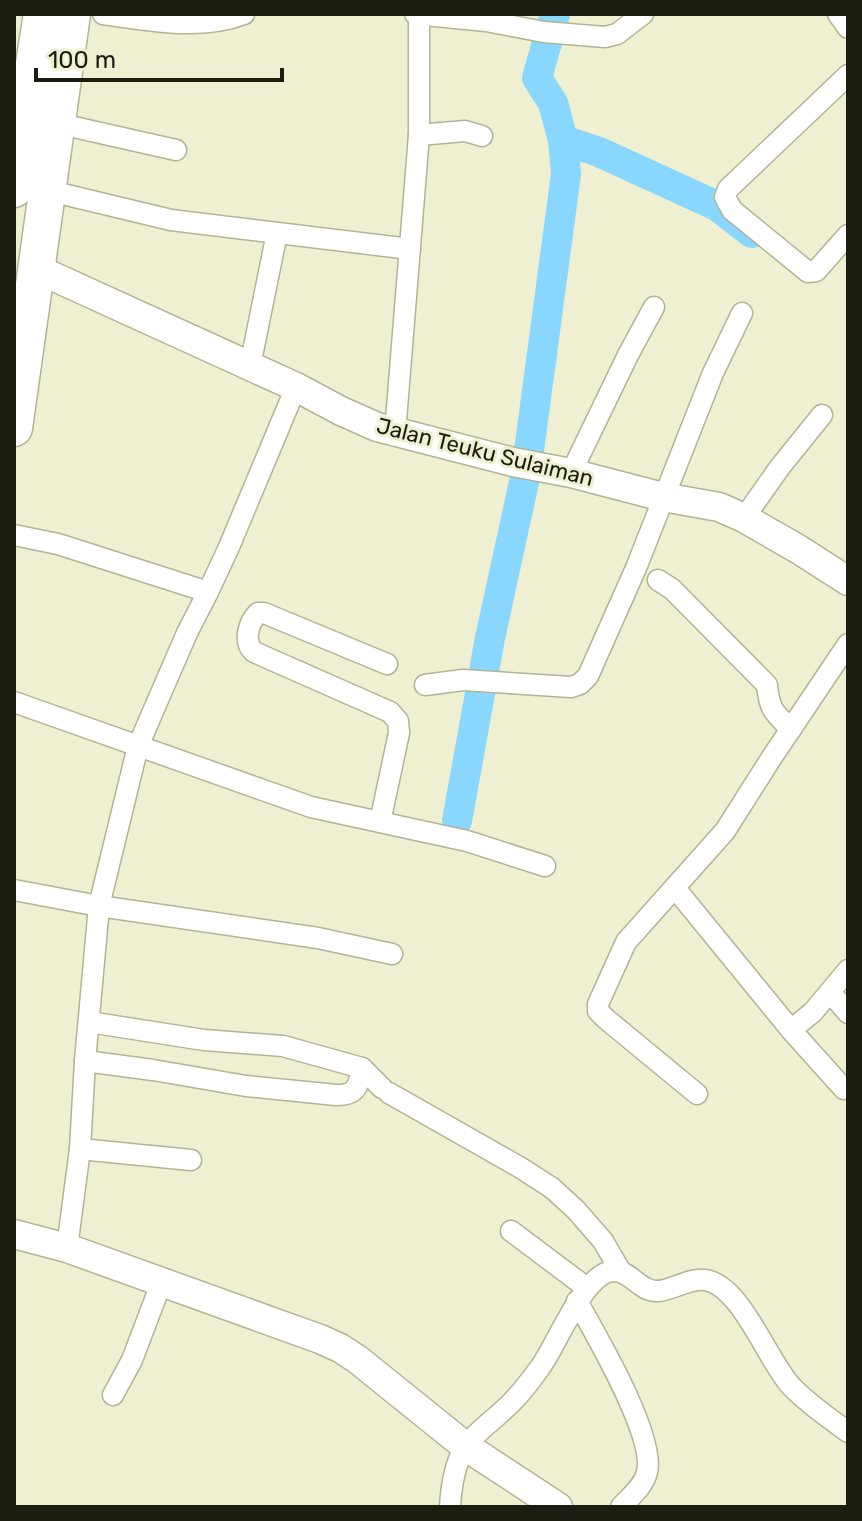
<svg xmlns="http://www.w3.org/2000/svg" width="862" height="1521" font-family="Rubik,sans-serif">
	<style>
		.lines { fill: none; stroke-linecap: round; stroke-linejoin: round }
		.river { stroke: #89d6fe; stroke-width: 30 }
		.street-casing { stroke: #b2b496; stroke-width: 23 }
		.secondary-casing { stroke: #b2b496; stroke-width: 31 }
		.highway-casing { stroke: #b2b496; stroke-width: 39 }
		.street { stroke: #fff; stroke-width: 20 }
		.secondary { stroke: #fff; stroke-width: 28 }
		.highway { stroke: #fff; stroke-width: 36 }
		.labels { text-anchor: middle; dominant-baseline: central; stroke-width: 6; stroke-linejoin: round; paint-order: stroke }
		.street-label { font-size: 22px; fill: #1c1c11; stroke: #eef0d1 }
	</style>
	<rect width="100%" height="100%" fill="#eef0d1"/>
	<g class="lines">
		<g class="river">
			<polyline points="563,140 599,152 717,206 752,233"/>
			<polyline points="457,821 490,638 526,473 566,174 563,140 553,103 537,78 555,14"/>
		</g>
		<g class="street-casing">
			<g id="street">
				<path d="M103,14C148,20 200,31 244,14"/>
				<polyline points="415,14 486,21 544,32 605,37 617,34 643,14"/>
				<polyline points="838,14 848,28"/>
				<polyline points="848,75 728,189 725,197 732,210 808,272 816,271 848,235"/>
				<polyline points="56,123 176,150"/>
				<polyline points="419,135 465,131 482,136"/>
				<polyline points="46,190 171,220 410,249"/>
				<polyline points="250,366 277,233"/>
				<polyline points="395,433 419,135 419,15"/>
				<polyline points="571,473 628,355 654,307"/>
				<polyline points="744,518 780,467 822,415"/>
				<polyline points="14,535 58,544 208,592 187,633 138,746 99,906 85,1061 80,1149 67,1248"/>
				<path d="M658,580L672,589L767,685C769,709 774,713 791,729"/>
				<polyline points="208,592 229,547 296,387"/>
				<polyline points="425,685 463,680 571,687 580,684 588,676 636,568 713,373 742,313"/>
				<polyline points="14,702 311,807 467,841 545,866"/>
				<path d="M380,822L399,733L398,721L390,712L254,652C243,642 248,623 258,613H264L387,664"/>
				<polyline points="675,888 791,1030 813,1012 848,970"/>
				<polyline points="14,890 99,906 318,938 392,954"/>
				<polyline points="830,992 848,1013"/>
				<polyline points="89,1022 204,1040 283,1046 362,1068 382,1088"/>
				<polyline points="791,1030 844,1089"/>
				<path d="M85,1061L153,1070L246,1086L336,1095C357,1095 358,1087 362,1068"/>
				<polyline points="389,1093 521,1168 552,1188 576,1210 603,1241 621,1272"/>
				<polyline points="697,1094 606,1019 598,1011 598,1004 626,942 725,831 772,757 848,644"/>
				<polyline points="80,1149 191,1160"/>
				<polyline points="511,1231 587,1288"/>
				<path d="M577,1301C596,1335 656,1437 647,1472C644,1486 630,1497 621,1507"/>
				<polyline points="113,1395 132,1360 162,1281"/>
				<path d="M450,1507C451,1488 455,1465 464,1448C471,1436 501,1414 512,1402C522,1392 531,1380 539,1369C557,1346 584,1270 615,1271C632,1272 640,1292 658,1291C673,1290 689,1278 705,1280C741,1285 767,1360 791,1386C808,1404 829,1418 848,1432"/>
			</g>
		</g>
		<g class="secondary-casing">
			<g id="secondary">
				<polyline points="37,269 296,387 341,411 377,427 513,462 571,473 663,497 719,507 744,518 798,549 848,581"/>
				<polyline points="14,1234 67,1248 320,1339 340,1348 357,1359 465,1446 558,1507"/>
			</g>
		</g>
		<g class="highway-casing">
			<g id="highway">
				<polyline points="14,189 42,14"/>
				<path d="M14,428C34,290 52,152 72,14"/>
			</g>
		</g>
		<use href="#street" class="street"/>
		<use href="#secondary" class="secondary"/>
		<use href="#highway" class="highway"/>
	</g>
	<g class="labels">
		<g class="street-label">
			<text transform="translate(485 452) rotate(14)">Jalan Teuku Sulaiman</text>
		</g>
	</g>
	<rect width="862" height="1521" fill="none" stroke="#1c1c11" stroke-width="32"/>
	<path d="M36 68v12h246v-12" fill="none" stroke="#1c1c11" stroke-width="4"/>
	<text x="48" y="68" font-size="24" fill="#1c1c11" stroke="#eef0d1" stroke-width="6" paint-order="stroke">100 m</text>
</svg>
